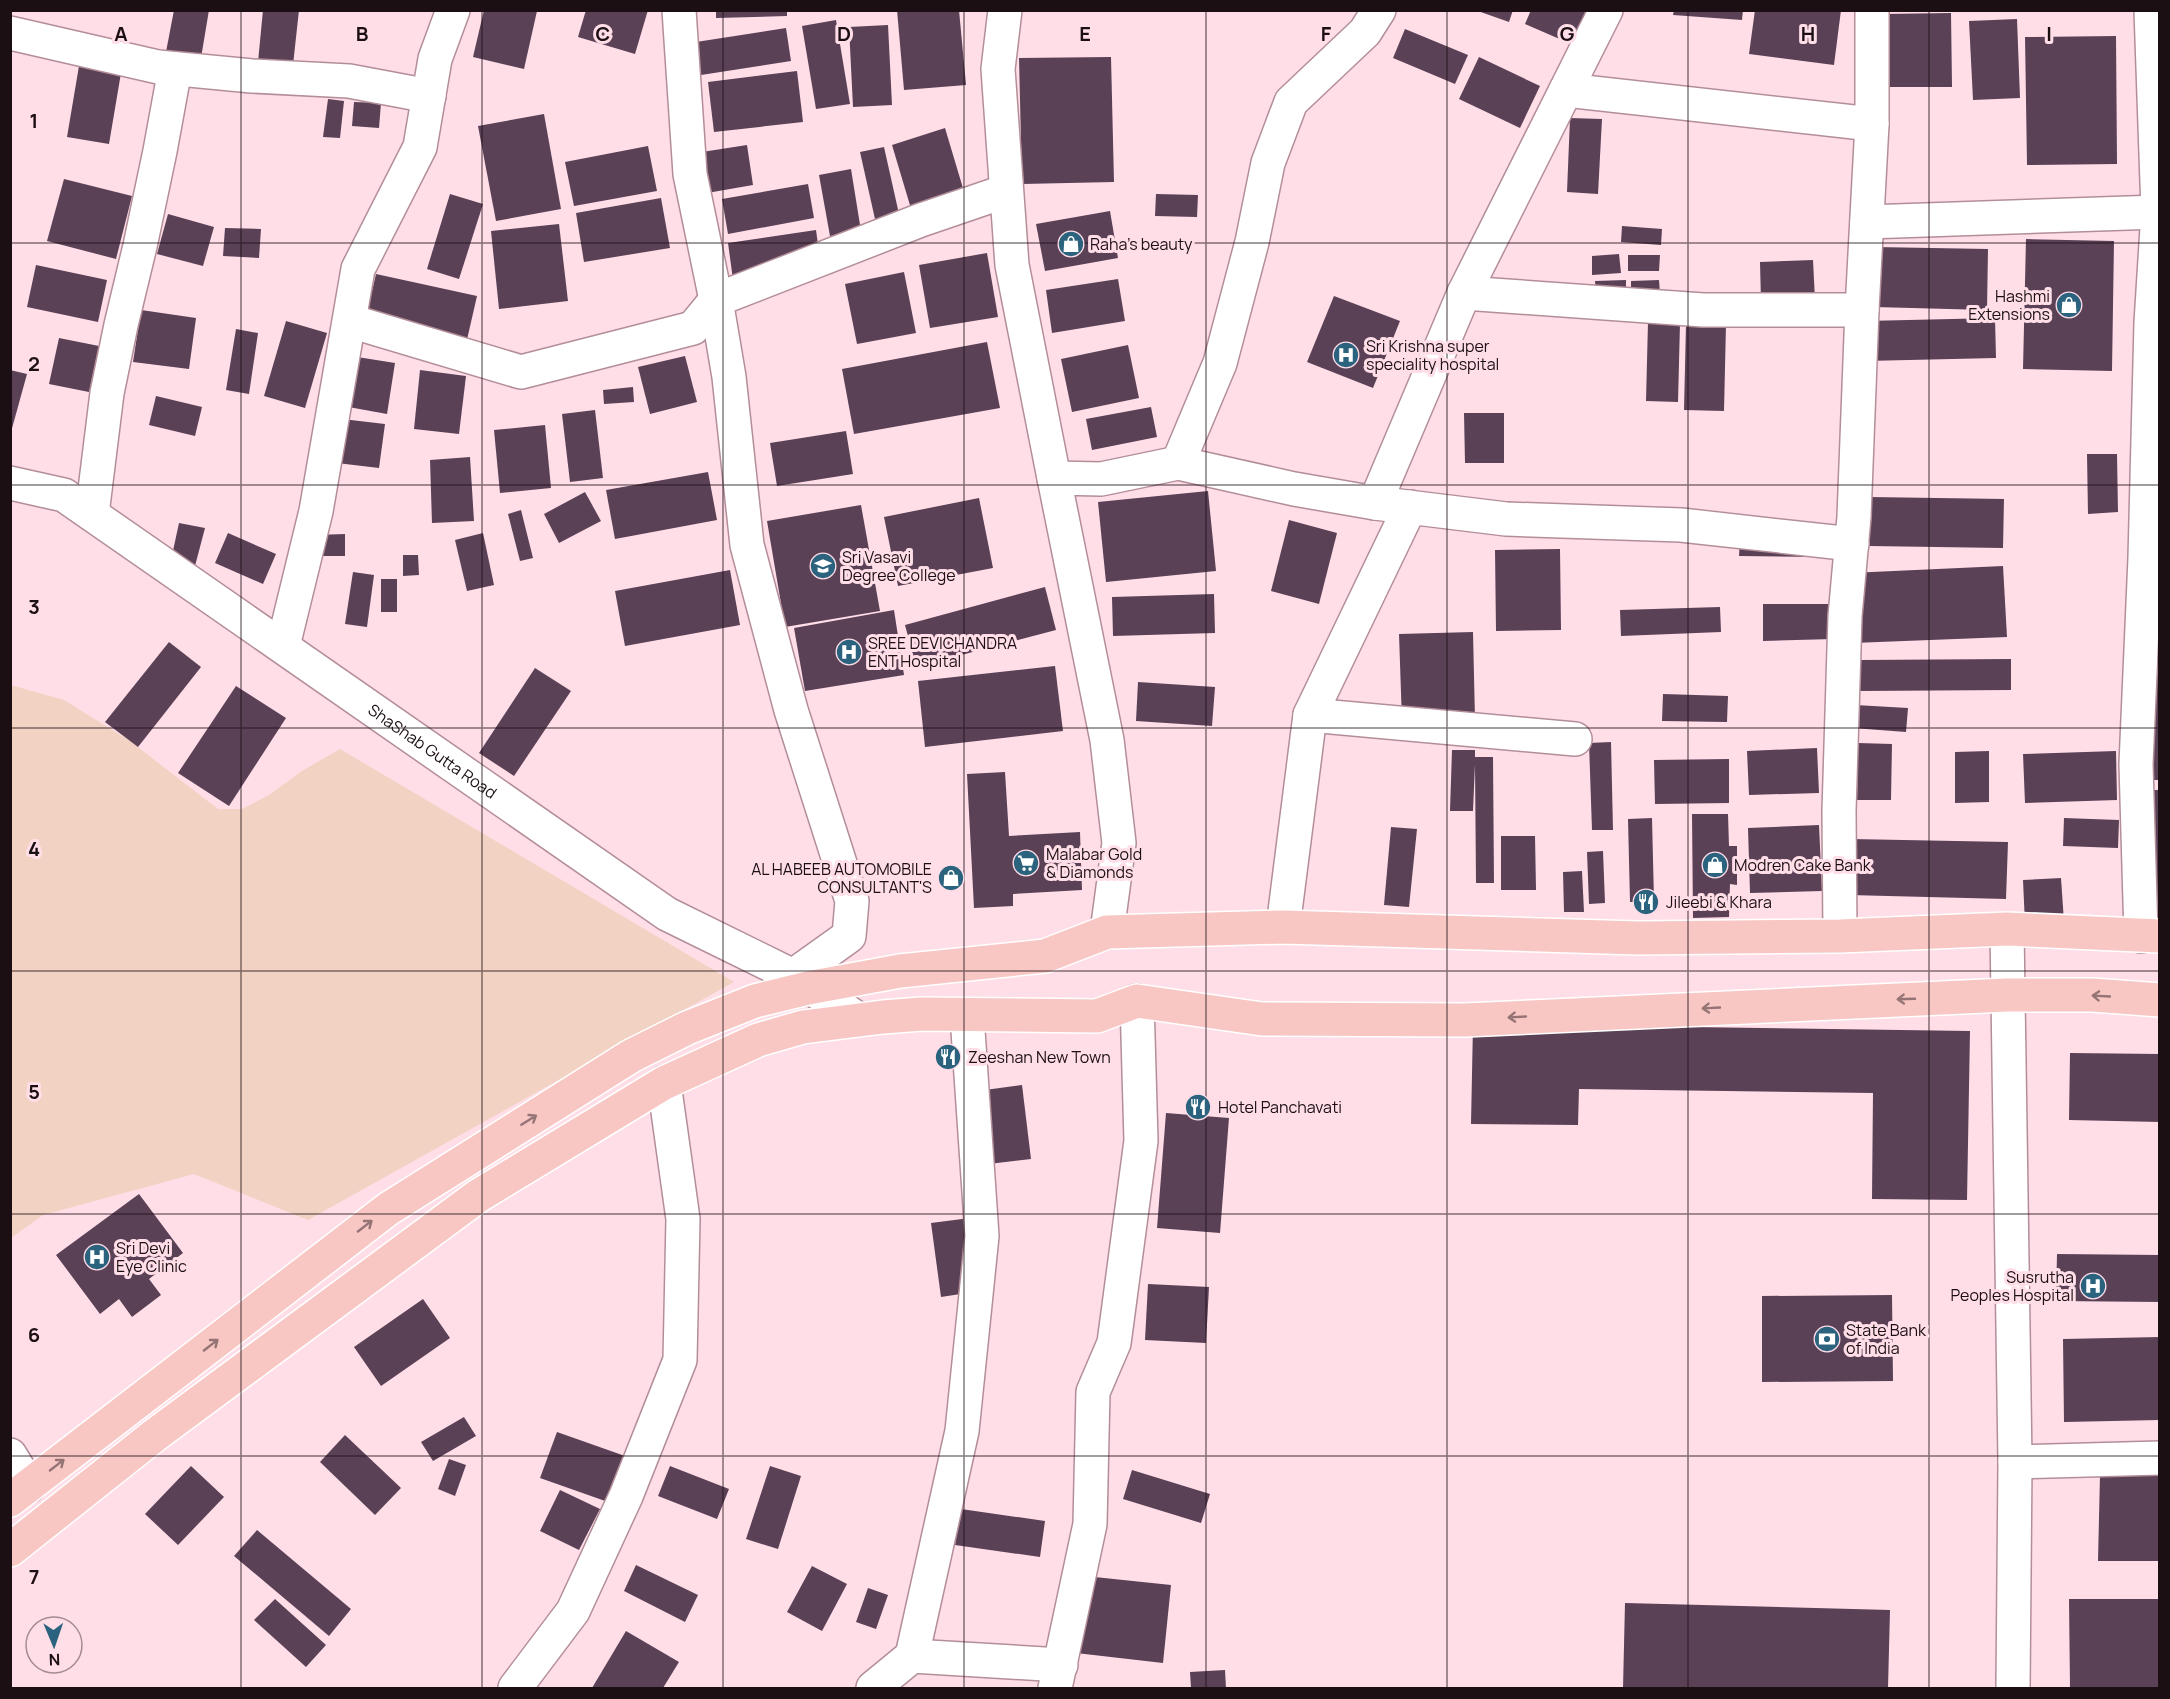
<svg xmlns="http://www.w3.org/2000/svg" width="2170" height="1699" font-family="Manrope,sans-serif">
	<style>
		.green { fill: #f2d2c2 }
		.building { fill: #5a4156 }
		.lines { fill: none; stroke-linecap: round; stroke-linejoin: round }
		.minor-casing { stroke: #b38e99; stroke-width: 36 }
		.tertiary-casing { stroke: #b38e99; stroke-width: 36 }
		.trunk-casing { stroke: #fff; stroke-width: 36 }
		.minor { stroke: #fff; stroke-width: 33 }
		.tertiary { stroke: #fff; stroke-width: 33 }
		.trunk { stroke: #f8c7c4; stroke-width: 33 }
		.oneway { stroke: #957475 }
		.grid { fill: none; stroke: #1c0f14; stroke-width: 1.5; stroke-opacity: 0.55 }
		.labels { text-anchor: middle; dominant-baseline: central; stroke-width: 6; stroke-linejoin: round; paint-order: stroke }
		.poi-label { font-size: 16px; fill: #1c0f14; stroke: #ffdee8; text-anchor: start }
		.street-label { font-size: 16px; fill: #1c0f14; stroke: #ffdee8 }
		.grid-label { font-size: 20px; text-anchor: middle; font-weight: bold; fill: #1c0f14; stroke: #ffdee8; stroke-width: 6; stroke-linejoin: round; paint-order: stroke }
	</style>
	<rect width="100%" height="100%" fill="#ffdee8"/>
	<polygon class="green" points="14,686 64,700 130,741 218,809 242,809 269,795 302,771 340,749 734,982 308,1220 194,1174 43,1215 11,1238 11,687"/>
	<g class="building">
		<polygon points="174,10 209,10 201,58 166,52"/>
		<polygon points="263,10 299,10 293,65 258,62"/>
		<polygon points="484,10 537,11 524,69 473,57"/>
		<polygon points="586,10 648,10 635,54 578,37"/>
		<polygon points="716,10 787,10 787,16 716,18"/>
		<polygon points="897,10 959,10 966,85 904,90"/>
		<polygon points="1475,10 1513,10 1509,22"/>
		<polygon points="1531,10 1580,10 1591,15 1578,47 1525,24"/>
		<polygon points="1674,10 1743,10 1742,20 1673,15"/>
		<polygon points="1755,10 1841,10 1834,65 1749,54"/>
		<polygon points="1951,13 1952,87 1883,87 1883,14"/>
		<polygon points="2017,19 2020,98 1973,100 1969,21"/>
		<polygon points="836,20 850,104 816,109 802,26"/>
		<polygon points="888,25 892,105 853,107 849,27"/>
		<polygon points="786,28 791,61 701,75 696,42"/>
		<polygon points="1405,29 1468,55 1455,84 1393,58"/>
		<polygon points="2116,36 2117,164 2027,165 2025,37"/>
		<polygon points="1111,57 1114,182 1022,184 1019,58"/>
		<polygon points="1479,57 1540,86 1520,128 1459,99"/>
		<polygon points="80,60 122,67 109,144 67,137"/>
		<polygon points="797,71 803,122 714,132 708,82"/>
		<polygon points="328,99 344,101 340,138 323,137"/>
		<polygon points="354,102 381,103 379,128 352,126"/>
		<polygon points="544,114 561,209 496,221 478,126"/>
		<polygon points="1570,118 1602,119 1598,194 1567,192"/>
		<polygon points="945,128 968,205 915,222 892,145"/>
		<polygon points="747,145 753,185 707,193 702,152"/>
		<polygon points="648,146 657,191 574,206 565,162"/>
		<polygon points="884,147 901,223 877,228 860,152"/>
		<polygon points="851,169 861,231 830,236 819,175"/>
		<polygon points="64,179 132,196 116,259 47,241"/>
		<polygon points="808,184 814,218 728,234 722,199"/>
		<polygon points="450,194 483,204 459,279 427,269"/>
		<polygon points="1156,194 1198,195 1197,217 1155,216"/>
		<polygon points="661,198 670,248 584,262 576,213"/>
		<polygon points="1110,211 1118,258 1045,271 1036,224"/>
		<polygon points="168,214 214,227 203,266 157,254"/>
		<polygon points="559,224 568,301 499,309 491,231"/>
		<polygon points="1622,226 1662,229 1661,245 1621,242"/>
		<polygon points="225,228 261,229 259,258 223,256"/>
		<polygon points="816,230 822,274 734,287 728,243"/>
		<polygon points="2026,239 2114,241 2112,371 2023,369"/>
		<polygon points="1875,247 1988,249 1987,310 1874,307"/>
		<polygon points="987,253 998,317 930,328 919,265"/>
		<polygon points="1619,254 1621,273 1592,275 1592,256"/>
		<polygon points="1628,255 1660,255 1659,271 1628,271"/>
		<polygon points="1813,260 1815,300 1761,302 1760,262"/>
		<polygon points="36,265 107,280 98,322 27,307"/>
		<polygon points="904,272 916,333 857,344 845,284"/>
		<polygon points="376,274 477,296 463,357 362,335"/>
		<polygon points="1118,279 1125,321 1052,333 1046,290"/>
		<polygon points="1626,280 1626,291 1596,292 1595,281"/>
		<polygon points="1659,280 1660,294 1631,295 1631,281"/>
		<polygon points="1334,296 1400,321 1373,388 1307,362"/>
		<polygon points="141,310 196,318 189,369 133,362"/>
		<polygon points="1995,318 1996,358 1865,361 1865,321"/>
		<polygon points="286,321 327,333 305,408 264,396"/>
		<polygon points="1648,322 1680,323 1678,402 1646,401"/>
		<polygon points="1686,324 1726,324 1724,411 1684,410"/>
		<polygon points="236,329 258,333 249,394 226,390"/>
		<polygon points="59,338 99,346 89,392 49,384"/>
		<polygon points="987,342 1000,408 854,434 842,369"/>
		<polygon points="1128,345 1139,398 1072,412 1061,359"/>
		<polygon points="351,356 395,363 387,414 343,406"/>
		<polygon points="685,356 697,402 650,414 638,367"/>
		<polygon points="10,370 27,374 11,432 10,431"/>
		<polygon points="420,370 466,376 459,434 414,429"/>
		<polygon points="633,387 634,402 604,404 603,390"/>
		<polygon points="156,396 202,407 195,436 149,425"/>
		<polygon points="1151,407 1157,437 1092,450 1086,419"/>
		<polygon points="595,410 603,478 570,482 562,414"/>
		<polygon points="1464,413 1504,413 1504,463 1465,463"/>
		<polygon points="342,419 385,424 379,468 337,463"/>
		<polygon points="545,425 551,488 500,493 494,430"/>
		<polygon points="846,431 853,474 777,486 770,443"/>
		<polygon points="2087,454 2117,454 2118,512 2088,514"/>
		<polygon points="470,457 474,521 432,523 430,460"/>
		<polygon points="708,472 717,520 615,539 606,490"/>
		<polygon points="1208,491 1216,571 1106,582 1098,502"/>
		<polygon points="585,492 601,521 559,543 544,514"/>
		<polygon points="1870,497 2004,499 2003,548 1869,546"/>
		<polygon points="979,498 993,568 898,586 884,517"/>
		<polygon points="861,505 880,611 785,627 767,521"/>
		<polygon points="521,510 533,558 520,561 508,514"/>
		<polygon points="1289,520 1337,533 1319,604 1271,591"/>
		<polygon points="179,523 205,528 195,566 171,560"/>
		<polygon points="228,533 276,554 263,584 215,563"/>
		<polygon points="483,533 494,585 467,591 455,540"/>
		<polygon points="345,534 345,556 315,556 315,535"/>
		<polygon points="1740,538 1823,557 1739,556"/>
		<polygon points="1560,549 1561,630 1496,631 1495,550"/>
		<polygon points="403,555 418,555 419,575 403,576"/>
		<polygon points="2003,566 2007,637 1853,643 1850,573"/>
		<polygon points="730,570 740,625 625,646 615,591"/>
		<polygon points="353,572 374,575 367,627 345,624"/>
		<rect x="381" y="579" width="16" height="33"/>
		<polygon points="1045,587 1056,630 916,667 905,625"/>
		<polygon points="1214,594 1215,633 1113,636 1112,597"/>
		<polygon points="1763,604 1832,604 1833,639 1763,641"/>
		<polygon points="1720,607 1721,632 1621,636 1620,610"/>
		<polygon points="894,610 904,675 805,691 794,628"/>
		<polygon points="1473,632 1475,720 1402,722 1399,634"/>
		<polygon points="169,642 201,667 138,747 105,722"/>
		<rect x="2148" y="653" width="12" height="127"/>
		<polygon points="2011,659 2011,690 1859,691 1859,660"/>
		<polygon points="1055,666 1063,731 925,747 918,681"/>
		<polygon points="535,668 571,691 514,776 479,753"/>
		<polygon points="1138,682 1215,687 1212,726 1136,721"/>
		<polygon points="236,686 286,718 229,806 178,773"/>
		<polygon points="1663,694 1728,696 1727,722 1662,721"/>
		<polygon points="1855,705 1908,708 1906,732 1853,728"/>
		<polygon points="1611,742 1613,830 1592,830 1589,743"/>
		<polygon points="1858,743 1892,744 1891,800 1857,800"/>
		<polygon points="1817,748 1819,793 1749,795 1747,751"/>
		<polygon points="1452,750 1475,750 1475,757 1493,757 1494,883 1476,883 1475,764 1473,811 1450,811"/>
		<polygon points="1989,751 1989,802 1955,803 1955,752"/>
		<polygon points="2116,751 2117,800 2025,803 2023,754"/>
		<polygon points="1729,759 1729,803 1655,804 1654,760"/>
		<polygon points="1005,772 1009,836 1080,832 1082,890 1013,894 1013,906 974,908 967,774"/>
		<polygon points="2142,790 2160,790 2160,912 2143,912"/>
		<polygon points="1692,814 1728,814 1729,846 1737,846 1737,885 1730,884 1729,917 1693,918"/>
		<polygon points="1652,818 1654,901 1630,902 1628,819"/>
		<polygon points="2064,818 2119,820 2118,848 2063,846"/>
		<polygon points="1819,825 1822,891 1750,893 1748,828"/>
		<polygon points="1391,827 1417,829 1409,907 1384,905"/>
		<polygon points="1501,836 1535,836 1536,890 1501,890"/>
		<polygon points="1851,839 2008,842 2006,899 1849,895"/>
		<polygon points="1603,851 1605,903 1589,904 1587,852"/>
		<polygon points="1582,871 1584,912 1564,912 1563,872"/>
		<polygon points="2061,878 2064,922 2025,924 2023,880"/>
		<polygon points="1473,1024 1970,1031 1967,1200 1872,1199 1873,1093 1579,1089 1578,1125 1471,1124"/>
		<polygon points="2070,1053 2160,1054 2160,1122 2069,1120"/>
		<polygon points="1022,1085 1031,1159 972,1166 963,1093"/>
		<polygon points="1166,1113 1229,1118 1220,1233 1157,1228"/>
		<polygon points="139,1194 183,1253 149,1279 161,1295 132,1317 119,1299 100,1314 56,1255"/>
		<polygon points="970,1218 980,1291 941,1297 931,1223"/>
		<polygon points="2057,1254 2160,1255 2160,1302 2056,1301"/>
		<polygon points="1148,1284 1209,1287 1206,1343 1145,1340"/>
		<polygon points="1892,1295 1893,1381 1762,1382 1762,1296"/>
		<polygon points="423,1299 450,1338 381,1386 354,1347"/>
		<polygon points="2160,1337 2160,1420 2064,1422 2063,1339"/>
		<polygon points="464,1417 476,1436 433,1461 421,1442"/>
		<polygon points="557,1432 625,1456 608,1502 540,1478"/>
		<polygon points="345,1435 401,1488 375,1515 320,1462"/>
		<polygon points="449,1459 466,1465 455,1496 438,1489"/>
		<polygon points="191,1466 224,1497 178,1545 145,1514"/>
		<polygon points="670,1466 729,1489 717,1519 658,1496"/>
		<polygon points="770,1466 801,1476 778,1549 746,1539"/>
		<polygon points="1132,1470 1210,1494 1201,1523 1123,1499"/>
		<polygon points="2100,1475 2160,1476 2160,1561 2098,1561"/>
		<polygon points="560,1490 600,1509 579,1550 540,1531"/>
		<polygon points="961,1509 1045,1521 1040,1557 955,1545"/>
		<polygon points="257,1530 351,1609 329,1636 234,1556"/>
		<polygon points="636,1565 698,1595 685,1622 624,1591"/>
		<polygon points="812,1566 847,1584 822,1631 787,1612"/>
		<polygon points="1085,1576 1171,1585 1163,1663 1076,1653"/>
		<polygon points="868,1588 888,1595 876,1629 856,1622"/>
		<polygon points="275,1599 326,1645 306,1667 254,1620"/>
		<polygon points="2069,1599 2160,1599 2160,1688 2070,1688"/>
		<polygon points="1625,1603 1890,1610 1888,1688 1623,1688"/>
		<polygon points="626,1631 679,1662 663,1688 592,1688"/>
		<polygon points="1225,1670 1226,1688 1191,1688 1190,1672"/>
	</g>
	<g class="lines">
		<g class="minor-casing">
			<g id="minor">
				<polyline points="679,10 690,174 716,300 729,377 747,545 791,710 852,901 849,936 793,976"/>
				<polyline points="1005,10 998,69 1012,265 1054,478"/>
				<polyline points="10,33 158,67 252,76 349,81 429,96"/>
				<polyline points="1566,90 1872,124"/>
				<polyline points="1867,222 2158,212"/>
				<polyline points="1464,293 1703,310 1862,310"/>
				<polyline points="350,321 521,372 693,328 716,300 921,220 1006,191"/>
				<polyline points="1178,463 1220,363 1252,242 1268,163 1291,102 1365,32 1379,10"/>
				<polyline points="1375,503 1506,519 1681,525 1852,544"/>
				<polyline points="92,514 107,393 121,325 140,246 160,151 175,69"/>
				<polyline points="283,646 316,511 358,269 420,147 435,59 453,10"/>
				<polyline points="1310,715 1575,739"/>
				<polyline points="1283,927 1310,715 1410,507"/>
				<polyline points="1107,932 1119,843 1107,740 1054,478 1101,479 1178,463 1294,489 1375,503 1464,293 1606,10"/>
				<polyline points="1840,936 1839,811 1845,616 1854,517 1862,310 1872,124 1872,10"/>
				<polyline points="2141,936 2136,764 2145,558 2151,323 2158,212 2151,10"/>
				<polyline points="10,1455 29,1486"/>
				<polyline points="2015,1462 2160,1458"/>
				<polyline points="912,1656 962,1431 982,1236 967,1016"/>
				<polyline points="515,1688 573,1611 626,1496 680,1360 683,1219 664,1083"/>
				<polyline points="873,1688 912,1656 1061,1665"/>
				<polyline points="1055,1688 1090,1524 1093,1392 1114,1343 1141,1141 1137,1001"/>
			</g>
		</g>
		<g class="tertiary-casing">
			<g id="tertiary">
				<path id="s1" d="M10,483L64,495L667,914L793,976L858,1019"/>
				<polyline points="2007,929 2015,1462 2013,1688"/>
			</g>
		</g>
		<g class="trunk-casing">
			<g id="trunk">
				<polyline points="10,1500 388,1209 631,1056 687,1028 755,1001 808,988 900,971 1045,956 1107,932 1283,927 1638,938 1840,936 2007,929 2160,936"/>
				<polyline points="10,1550 155,1435 478,1196 664,1083 758,1040 803,1027 883,1017 922,1014 1097,1016 1137,1001 1262,1019 1465,1020 2007,995 2093,995 2160,1000"/>
			</g>
		</g>
		<use href="#minor" class="minor"/>
		<use href="#tertiary" class="tertiary"/>
		<use href="#trunk" class="trunk"/>
	</g>
	<defs><path id="oneway-shaft" d="M-6 0H5M1.5-3L5.5 0L1.5 3" fill="none" stroke-width="1.6" stroke-linecap="round" stroke-linejoin="round" transform="scale(1.5)"/></defs>
	<g class="oneway">
		<use href="#oneway-shaft" transform="translate(2101 996) rotate(-177)"/>
		<use href="#oneway-shaft" transform="translate(1906 999) rotate(178)"/>
		<use href="#oneway-shaft" transform="translate(1711 1008) rotate(177)"/>
		<use href="#oneway-shaft" transform="translate(1517 1017) rotate(177)"/>
		<use href="#oneway-shaft" transform="translate(529 1120) rotate(-32)"/>
		<use href="#oneway-shaft" transform="translate(365 1226) rotate(-38)"/>
		<use href="#oneway-shaft" transform="translate(211 1345) rotate(-38)"/>
		<use href="#oneway-shaft" transform="translate(57 1465) rotate(-38)"/>
	</g>
	<path class="grid" d="M241,10V1688M482,10V1688M723,10V1688M964,10V1688M1206,10V1688M1447,10V1688M1688,10V1688M1929,10V1688M10,243H2160M10,485H2160M10,728H2160M10,971H2160M10,1214H2160M10,1456H2160"/>
	<defs>
		<g id="shop-disc" transform="scale(1.35)"><circle r="9.5" fill="#2b627d" stroke="#ffdee8"/><path d="M-5-2.5h2.3a2.7 3.5 0 0 1 5.4 0H5L5.5 6h-11ZM-1.5-2.5h3a1.5 2.3 0 0 0-3 0Z" fill="#fff"/></g>
		<g id="hospital-disc" transform="scale(1.35)"><circle r="9.5" fill="#2b627d" stroke="#ffdee8"/><path d="M-5-5h3v3.5h4V-5h3V5h-3V1.5h-4V5h-3Z" fill="#fff"/></g>
		<g id="university-disc" transform="scale(1.35)"><circle r="9.5" fill="#2b627d" stroke="#ffdee8"/><path d="M0-5L7-2L0 1L-7-2ZM-4 1L0 2.5L4 1V4Q0 6-4 4Z" fill="#fff"/></g>
		<g id="supermarket-disc" transform="scale(1.35)"><circle r="9.5" fill="#2b627d" stroke="#ffdee8"/><path d="M-6-5.5h2.5l.6 2H6L4.5 2H-2.5L-4.4-4H-6ZM-1.5 3.2a1.3 1.3 0 1 0 .1 0ZM3 3.2a1.3 1.3 0 1 0 .1 0Z" fill="#fff"/></g>
		<g id="restaurant-disc" transform="scale(1.35)"><circle r="9.5" fill="#2b627d" stroke="#ffdee8"/><path d="M-5-6h1v4h1v-4h1v4h1v-4h1v5L-1.5 .5V6h-2V.5L-5-1ZM5-6V6H3V1.5H1.5Q1.5-4 5-6Z" fill="#fff"/></g>
		<g id="bank-disc" transform="scale(1.35)"><circle r="9.5" fill="#2b627d" stroke="#ffdee8"/><path d="M-6-4H6V4H-6ZM0-2.3a2.3 2.3 0 1 0 0 4.6a2.3 2.3 0 1 0 0-4.6Z" fill="#fff"/></g>
	</defs>
	<g fill-rule="evenodd">
		<use href="#shop-disc" x="1071" y="244"/>
		<use href="#shop-disc" x="2069" y="305"/>
		<use href="#hospital-disc" x="1346" y="355"/>
		<use href="#university-disc" x="823" y="566"/>
		<use href="#hospital-disc" x="849" y="652"/>
		<use href="#supermarket-disc" x="1026" y="863"/>
		<use href="#shop-disc" x="1715" y="865"/>
		<use href="#shop-disc" x="951" y="878"/>
		<use href="#restaurant-disc" x="1646" y="902"/>
		<use href="#restaurant-disc" x="948" y="1057"/>
		<use href="#restaurant-disc" x="1198" y="1107"/>
		<use href="#hospital-disc" x="97" y="1257"/>
		<use href="#hospital-disc" x="2093" y="1286"/>
		<use href="#bank-disc" x="1827" y="1339"/>
	</g>
	<g class="labels">
		<g class="poi-label">
			<text x="1090" y="244">Raha's beauty</text>
			<text x="2050" y="296" text-anchor="end">Hashmi<tspan x="2050" dy="18">Extensions</tspan></text>
			<text x="1366" y="346">Sri Krishna super<tspan x="1366" dy="18">speciality hospital</tspan></text>
			<text x="842" y="557">Sri Vasavi<tspan x="842" dy="18">Degree College</tspan></text>
			<text x="868" y="643">SREE DEVICHANDRA<tspan x="868" dy="18">ENT Hospital</tspan></text>
			<text x="1046" y="854">Malabar Gold<tspan x="1046" dy="18">&amp; Diamonds</tspan></text>
			<text x="1734" y="865">Modren Cake Bank</text>
			<text x="932" y="869" text-anchor="end">AL HABEEB AUTOMOBILE<tspan x="932" dy="18">CONSULTANT'S</tspan></text>
			<text x="1666" y="902">Jileebi &amp; Khara</text>
			<text x="968" y="1057">Zeeshan New Town</text>
			<text x="1218" y="1107">Hotel Panchavati</text>
			<text x="116" y="1248">Sri Devi<tspan x="116" dy="18">Eye Clinic</tspan></text>
			<text x="2074" y="1277" text-anchor="end">Susrutha<tspan x="2074" dy="18">Peoples Hospital</tspan></text>
			<text x="1846" y="1330">State Bank<tspan x="1846" dy="18">of India</tspan></text>
		</g>
		<g class="street-label">
			<text stroke="none"><textPath href="#s1" startOffset="504">ShaShab Gutta Road</textPath></text>
		</g>
	</g>
	<g class="grid-label">
		<text x="121" y="41">A</text>
		<text x="362" y="41">B</text>
		<text x="603" y="41">C</text>
		<text x="844" y="41">D</text>
		<text x="1085" y="41">E</text>
		<text x="1326" y="41">F</text>
		<text x="1567" y="41">G</text>
		<text x="1808" y="41">H</text>
		<text x="2049" y="41">I</text>
		<text x="34" y="128">1</text>
		<text x="34" y="371">2</text>
		<text x="34" y="614">3</text>
		<text x="34" y="856">4</text>
		<text x="34" y="1099">5</text>
		<text x="34" y="1342">6</text>
		<text x="34" y="1584">7</text>
	</g>
	<rect width="2170" height="1699" fill="none" stroke="#1c0f14" stroke-width="24"/>
	<g transform="translate(54 1645) rotate(178)"><circle r="28" fill="#ffdee8" stroke="#a48b93" stroke-width="1.5"/>
	<path d="M0-4.5L10 22L0 15L-10 22Z" fill="#2b627d"/>
	<text y="-9" font-size="16" font-weight="bold" text-anchor="middle" fill="#1c0f14">N</text>
	</g>
</svg>
